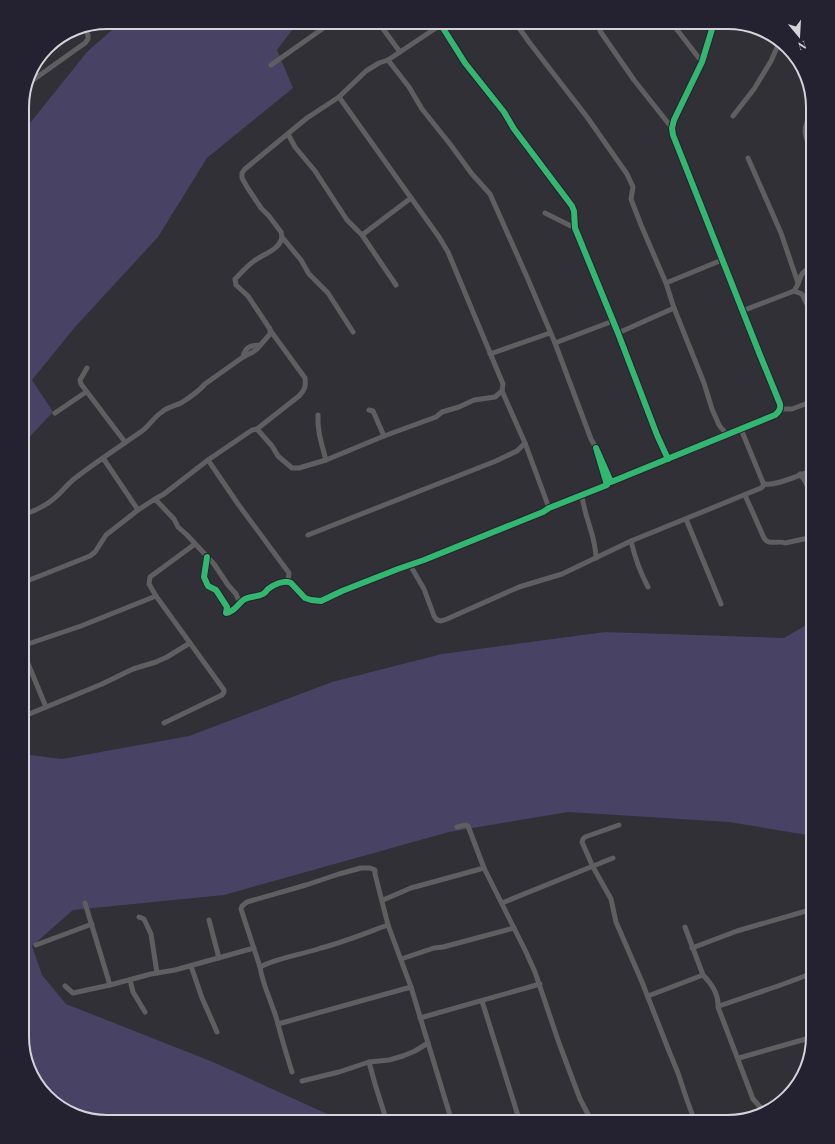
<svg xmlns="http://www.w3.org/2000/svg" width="835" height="1144" font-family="'Playfair Display',serif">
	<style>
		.green { fill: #484264 }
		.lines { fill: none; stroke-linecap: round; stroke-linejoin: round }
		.street { stroke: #5f5e61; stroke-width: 5 }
		.cycleway-casing { stroke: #242230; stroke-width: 8 }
		.cycleway { stroke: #33b770; stroke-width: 6 }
		.rim { fill: none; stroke: #d4d3dc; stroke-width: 2 }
	</style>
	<rect width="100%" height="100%" fill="#303036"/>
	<g class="green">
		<polygon points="121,22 298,22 277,50 293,88 207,158 158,237 75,327 32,380 53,412 22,445 22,133 87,52"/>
		<polygon points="813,621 813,836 729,822 568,812 449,832 224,895 73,910 32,946 42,975 66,1004 213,1062 345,1122 101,1122 64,1111 33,1080 22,1037 22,754 62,759 189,736 332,682 442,654 605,632 784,638"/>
	</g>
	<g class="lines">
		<g class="street">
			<polyline points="378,22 400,52"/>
			<polyline points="515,22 529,42 587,117 627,174 633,187 631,199 641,225 666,283 674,308 704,383 712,409 719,425 727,435"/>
			<polyline points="602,22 600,26 600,31 634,80 672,128"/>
			<polyline points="671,22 702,62"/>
			<polyline points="441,25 465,63 504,112 514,129 572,206 574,211 575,228 618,333 657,435 668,459"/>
			<polyline points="756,29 785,48"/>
			<polyline points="388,60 409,87 422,109 450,144 472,174 490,194 527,277 555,343 591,439 596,448"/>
			<polyline points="271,65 332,22"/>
			<polyline points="26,86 33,80 85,43 88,39 88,35 84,27"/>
			<polyline points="339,97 439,237 448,252 503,384 502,391 525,443 549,508"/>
			<polyline points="733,116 754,89 771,61 779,43"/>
			<polyline points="288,134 295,147 315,171 347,220 362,235 396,285"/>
			<path d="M813,155C803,133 802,129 813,109"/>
			<polyline points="748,158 781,233 798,283"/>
			<polyline points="545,213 575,228"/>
			<polyline points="362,235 411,198"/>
			<polyline points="666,283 722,260"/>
			<polyline points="794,291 802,294 813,317"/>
			<path d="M742,311L794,291C803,279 796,274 813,266"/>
			<polyline points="353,332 328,293 309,274 301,260 282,237 281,232 269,216 261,208 247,187 242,178 242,173 245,169 307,118 339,97 366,71 379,63 388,60 445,22"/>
			<polyline points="618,333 674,308"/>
			<polyline points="555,343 613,321"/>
			<polyline points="490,354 550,333"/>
			<path d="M243,357C245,347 251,345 260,345"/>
			<polyline points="87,368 80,380 81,384 125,442"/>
			<polyline points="780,409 792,409 813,401"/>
			<polyline points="369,410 373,411 384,436"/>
			<polyline points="55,413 86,392"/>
			<path d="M318,415C317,431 322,445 326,460"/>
			<path d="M257,429L299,396C305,390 306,386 305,378L270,330"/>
			<polyline points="741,429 764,485"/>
			<polyline points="208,460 238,504 289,573 288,581"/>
			<polyline points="800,474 805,481 813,498"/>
			<path d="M582,495C584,517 596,536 596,558"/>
			<path d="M745,495L764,538C769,546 778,540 785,543L813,537"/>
			<polyline points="155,499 164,494 208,460 252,430 257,429 272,446 278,456 292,468 299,468 326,460 384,436 436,417 442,412 459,407 474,400 495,397 502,391"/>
			<polyline points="138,510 155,499 174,519 178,527 187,535 214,564 228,585 236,594 240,603"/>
			<path d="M22,515C36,511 49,504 59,494C64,489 69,483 74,479C96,462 119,447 142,431C149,426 154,417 162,412C167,407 175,406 181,403C189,398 199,391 205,384L243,357L253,352L257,349L270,334V329L248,296L236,285L235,279C241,273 247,266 254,261C263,254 280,250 282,237"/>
			<polyline points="686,519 721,604"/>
			<polyline points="308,535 496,461 517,451 525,443"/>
			<path d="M631,541C635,558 640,572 648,587"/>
			<path d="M207,557L204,577L208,586L216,590L227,607L226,613C235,612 238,603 245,599C251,596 258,597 263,594C266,592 266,591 268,589C273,585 285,579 291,583L305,598L311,600L321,601L342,591L398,569L424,560L543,512L549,508L607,485L596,448L611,482L775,415C779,412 781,409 780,404L760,355L673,135L672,128L674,120L702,62L713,26L716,22"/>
			<path d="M410,565L424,589L434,616L437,620L441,621L447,619L519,587L562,574L631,541L761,488L765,484C778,486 801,474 813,470"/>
			<polyline points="22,583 90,556 95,552 106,535 138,510 103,458"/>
			<polyline points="156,596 224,690 224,692 222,695 164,723"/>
			<polyline points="22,646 81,626 156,596 149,584 150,577 195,544"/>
			<polyline points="22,649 46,707"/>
			<polyline points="22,717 102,684 133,669 156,662 167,657 190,643"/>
			<polyline points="619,825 585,837 583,839 582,842 593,867 611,899 616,922 642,982 669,1051 678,1073 687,1100 695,1122"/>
			<polyline points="457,827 466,825 468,826 484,868 526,952 535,972 559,1043 580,1099 592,1122"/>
			<polyline points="383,900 411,888 484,868"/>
			<polyline points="85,903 110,985 151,974 175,970 254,948"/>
			<polyline points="502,903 613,858"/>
			<polyline points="139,917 144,919 151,934 157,973"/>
			<polyline points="209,920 219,958"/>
			<path d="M685,927L703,975C712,984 719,994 718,1007L753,1099L761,1108L766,1109"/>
			<polyline points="36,945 92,924"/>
			<polyline points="692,948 737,931 813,909"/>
			<polyline points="401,959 434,948 443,947 514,928"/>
			<polyline points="191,966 202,998 217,1032"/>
			<polyline points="260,967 241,909 242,906 247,902 306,885 339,874 361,868 370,868 375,870 375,874 388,925 411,987 452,1122"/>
			<polyline points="130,980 133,992 145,1012"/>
			<polyline points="65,986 73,993 110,985"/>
			<polyline points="648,996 703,975"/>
			<polyline points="482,1001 520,1122"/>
			<polyline points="719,1006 778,986 813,973"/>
			<polyline points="420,1018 540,984"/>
			<polyline points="278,1024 411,987"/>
			<polyline points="739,1058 813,1037"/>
			<polyline points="369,1062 375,1084 387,1122"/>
			<path d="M292,1072C287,1056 282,1040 278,1024C273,1004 263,987 260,967C279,957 301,955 321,948C344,942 366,933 388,925"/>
			<polyline points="302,1081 339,1072 369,1062 389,1060 403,1056 415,1051 428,1043"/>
			<polyline points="747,1117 766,1109 773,1108"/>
		</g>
		<g class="cycleway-casing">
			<g id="cycleway">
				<polyline points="441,25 465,63 504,112 514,129 572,206 574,211 575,228 618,333 657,435 668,459"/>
				<path d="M207,557L204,577L208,586L216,590L227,607L226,613C235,612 238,603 245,599C251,596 258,597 263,594C266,592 266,591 268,589C273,585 285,579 291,583L305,598L311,600L321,601L342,591L398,569L424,560L543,512L549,508L607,485L596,448L611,482L775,415C779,412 781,409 780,404L760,355L673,135L672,128L674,120L702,62L713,26L716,22"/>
			</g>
		</g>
		<use href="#cycleway" class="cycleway"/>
	</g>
	<path d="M0 0H835V1144H0ZM107 29H728A78 78 0 0 1 806 107V1037A78 78 0 0 1 728 1115H107A78 78 0 0 1 29 1037V107A78 78 0 0 1 107 29Z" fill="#242230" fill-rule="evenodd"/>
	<path class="rim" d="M107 29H728A78 78 0 0 1 806 107V1037A78 78 0 0 1 728 1115H107A78 78 0 0 1 29 1037V107A78 78 0 0 1 107 29Z"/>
	<g transform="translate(799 36) rotate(162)" stroke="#242230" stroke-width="3" paint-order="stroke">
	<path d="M0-3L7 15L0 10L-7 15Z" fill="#d4d3dc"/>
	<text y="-6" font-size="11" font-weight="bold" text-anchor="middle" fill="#d4d3dc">N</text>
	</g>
</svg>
